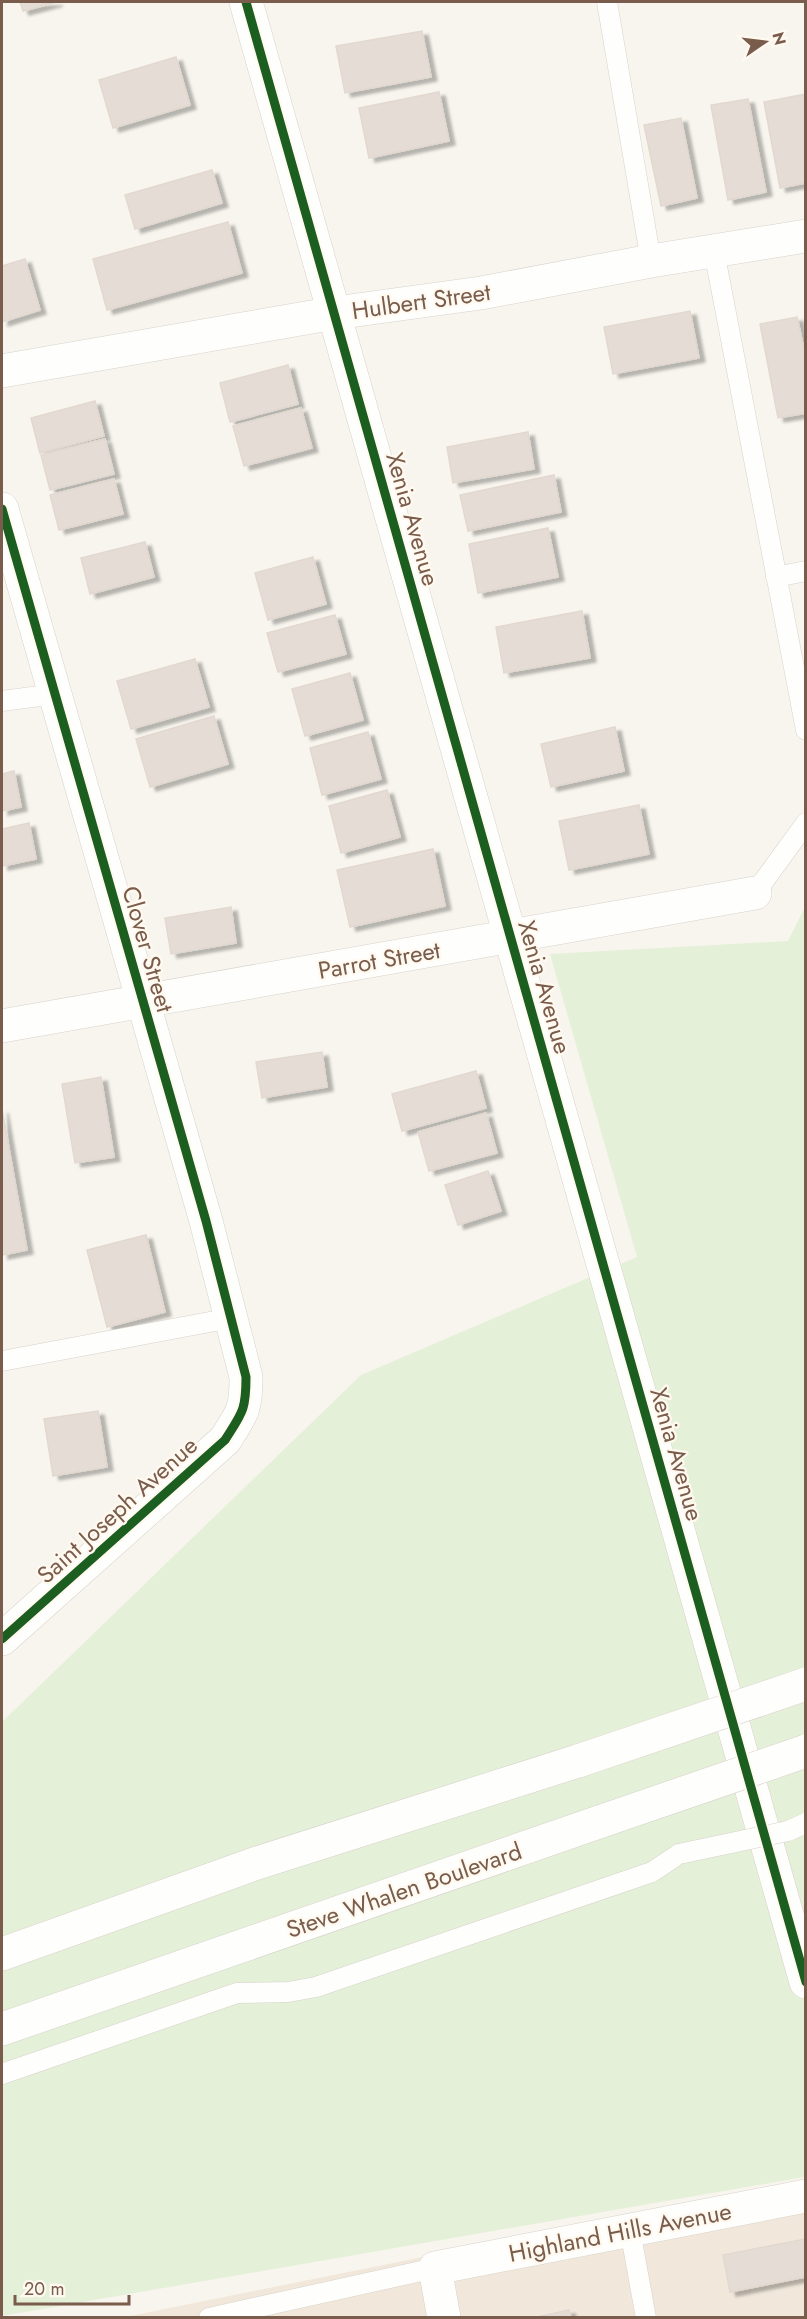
<svg xmlns="http://www.w3.org/2000/svg" width="807" height="2319" font-family="Jost,sans-serif">
	<style>
		.residential { fill: #f1e8db }
		.green { fill: #e4f0d8 }
		.building { fill: #e5ddd5; stroke: #e2d8cf; stroke-width: 1.5; filter: url(#shadow) }
		.lines { fill: none; stroke-linecap: round; stroke-linejoin: round }
		.service-casing { stroke: #d8d2cb; stroke-width: 21 }
		.minor-casing { stroke: #d8d2cb; stroke-width: 34 }
		.tertiary-casing { stroke: #d8d2cb; stroke-width: 34 }
		.service { stroke: #fefefc; stroke-width: 20 }
		.minor { stroke: #fefefc; stroke-width: 33 }
		.tertiary { stroke: #fefefc; stroke-width: 33 }
		.service-bridge-casing { stroke: #d8d2cb; stroke-width: 21; stroke-linecap: butt }
		.tertiary-bridge-casing { stroke: #d8d2cb; stroke-width: 34; stroke-linecap: butt }
		.service-bridge { stroke: #fefefc; stroke-width: 20 }
		.tertiary-bridge { stroke: #fefefc; stroke-width: 33 }
		.cycleway-casing { stroke: #fff9f0; stroke-width: 13 }
		.cycleway { stroke: #1b5e20; stroke-width: 9 }
		.labels { text-anchor: middle; dominant-baseline: central; stroke-width: 4.5; stroke-linejoin: round; paint-order: stroke }
		.street-label { font-size: 24px; fill: #795c4b; stroke: #fff9f0 }
	</style>
	<defs>
		<filter id="shadow"><feDropShadow dx="6" dy="4" stdDeviation="1.5" flood-color="#0004"/></filter>
	</defs>
	<rect width="100%" height="100%" fill="#f8f5ee"/>
	<polygon class="residential" points="805,2180 805,2317 125,2317"/>
	<polygon class="green" points="805,907 805,2177 2,2316 2,1722 361,1375 637,1257 550,954 788,941"/>
	<g class="building">
		<polygon points="20,2 57,2 23,11"/>
		<polygon points="422,31 431,77 345,93 336,46"/>
		<polygon points="176,57 190,105 113,128 99,80"/>
		<polygon points="439,92 449,141 369,158 359,108"/>
		<polygon points="806,94 806,183 780,188 764,102"/>
		<polygon points="748,99 766,192 728,200 711,105"/>
		<polygon points="681,118 697,198 661,206 644,125"/>
		<polygon points="212,170 222,203 135,229 125,195"/>
		<polygon points="228,222 242,273 107,310 93,259"/>
		<polygon points="25,259 40,310 2,322 2,266"/>
		<polygon points="690,311 699,358 613,374 604,327"/>
		<polygon points="797,317 806,359 806,413 778,418 760,324"/>
		<polygon points="288,365 298,404 230,422 220,383"/>
		<polygon points="95,401 104,436 40,453 31,418"/>
		<polygon points="301,408 312,448 244,466 233,426"/>
		<polygon points="528,432 534,469 453,483 447,447"/>
		<polygon points="105,439 114,474 50,490 41,455"/>
		<polygon points="554,475 561,512 468,531 460,495"/>
		<polygon points="114,479 123,514 59,530 50,495"/>
		<polygon points="548,528 558,577 478,593 469,544"/>
		<polygon points="145,542 154,577 90,594 81,558"/>
		<polygon points="313,557 326,604 268,620 255,573"/>
		<polygon points="582,611 590,658 504,673 496,627"/>
		<polygon points="335,615 346,654 278,672 267,633"/>
		<polygon points="195,659 209,707 131,729 117,681"/>
		<polygon points="350,673 363,720 305,736 292,689"/>
		<polygon points="214,716 228,764 150,787 136,739"/>
		<polygon points="615,727 624,771 551,787 541,744"/>
		<polygon points="368,732 381,779 322,795 310,748"/>
		<polygon points="14,771 21,807 2,811 2,774"/>
		<polygon points="387,790 400,837 341,853 329,806"/>
		<polygon points="639,805 649,854 569,870 559,821"/>
		<polygon points="29,823 36,859 2,866 2,829"/>
		<polygon points="433,849 445,906 350,927 337,870"/>
		<polygon points="231,907 236,943 171,954 165,918"/>
		<polygon points="322,1052 327,1087 262,1098 256,1062"/>
		<polygon points="476,1071 486,1108 402,1131 392,1094"/>
		<polygon points="101,1077 114,1157 75,1163 62,1084"/>
		<polygon points="2,1109 27,1250 2,1255"/>
		<polygon points="486,1113 497,1153 429,1171 418,1132"/>
		<polygon points="488,1171 501,1211 458,1225 445,1185"/>
		<polygon points="146,1235 165,1312 107,1327 87,1250"/>
		<polygon points="98,1411 107,1467 53,1476 44,1419"/>
		<polygon points="806,2239 806,2277 730,2292 723,2255"/>
		<polygon points="569,2310 571,2318 533,2318"/>
	</g>
	<g class="lines">
		<g class="service-casing">
			<g id="service">
				<polyline points="607,2 651,261"/>
				<polyline points="714,251 806,730"/>
				<polyline points="776,577 806,571"/>
				<polyline points="2,701 55,694"/>
				<polyline points="755,893 806,823"/>
				<polyline points="2,1361 231,1318"/>
				<polyline points="2,2074 237,1993 288,1992 316,1987 652,1872 679,1854"/>
				<polyline points="630,2230 646,2318"/>
				<polyline points="209,2318 435,2268"/>
			</g>
		</g>
		<g class="minor-casing">
			<g id="minor">
				<polyline points="2,371 335,313 481,293 651,261 806,236"/>
				<path d="M2,509L206,1221L246,1377C246,1411 242,1413 225,1440L2,1639"/>
				<polyline points="2,1026 755,893"/>
				<polyline points="444,2318 435,2268 806,2196"/>
			</g>
		</g>
		<g class="tertiary-casing">
			<g id="tertiary">
				<polyline points="246,2 806,1982"/>
				<polyline points="2,1954 257,1863 581,1760"/>
				<polyline points="2,2029 602,1821"/>
			</g>
		</g>
		<use href="#service" class="service"/>
		<use href="#minor" class="minor"/>
		<use href="#tertiary" class="tertiary"/>
		<g class="service-bridge-casing">
			<polyline id="service-bridge" points="679,1854 788,1831 806,1823"/>
		</g>
		<g class="tertiary-bridge-casing">
			<g id="tertiary-bridge">
				<polyline points="581,1760 806,1684"/>
				<polyline points="602,1821 806,1751"/>
			</g>
		</g>
		<use href="#service-bridge" class="service-bridge"/>
		<use href="#tertiary-bridge" class="tertiary-bridge"/>
		<g class="cycleway-casing">
			<g id="cycleway">
				<polyline points="246,2 806,1982"/>
				<path d="M2,509L206,1221L246,1377C246,1411 242,1413 225,1440L2,1639"/>
			</g>
		</g>
		<use href="#cycleway" class="cycleway"/>
	</g>
	<g class="labels">
		<g class="street-label">
			<text transform="translate(421 301) rotate(-8)">Hulbert Street</text>
			<text transform="translate(413 519) rotate(74)">Xenia Avenue</text>
			<text transform="translate(148 949) rotate(74)">Clover Street</text>
			<text transform="translate(379 960) rotate(-10)">Parrot Street</text>
			<text transform="translate(545 987) rotate(74)">Xenia Avenue</text>
			<text transform="translate(677 1454) rotate(74)">Xenia Avenue</text>
			<text transform="translate(117 1510) rotate(-42)">Saint Joseph Avenue</text>
			<text transform="translate(404 1890) rotate(-19)">Steve Whalen Boulevard</text>
			<text transform="translate(620 2232) rotate(-11)">Highland Hills Avenue</text>
		</g>
	</g>
	<rect width="807" height="2319" fill="none" stroke="#795c4b" stroke-width="6"/>
	<g transform="translate(765 42) rotate(76)" stroke="#fff9f0" stroke-width="4.5" paint-order="stroke">
	<path d="M0-4.5L10 22L0 15L-10 22Z" fill="#795c4b"/>
	<text y="-9" font-size="16" font-weight="bold" text-anchor="middle" fill="#795c4b">N</text>
	</g>
	<path d="M15 2295v9h114v-9" fill="none" stroke="#795c4b" stroke-width="3"/>
	<text x="24" y="2295" font-size="18" fill="#795c4b" stroke="#fff9f0" stroke-width="4.5" paint-order="stroke">20 m</text>
</svg>
